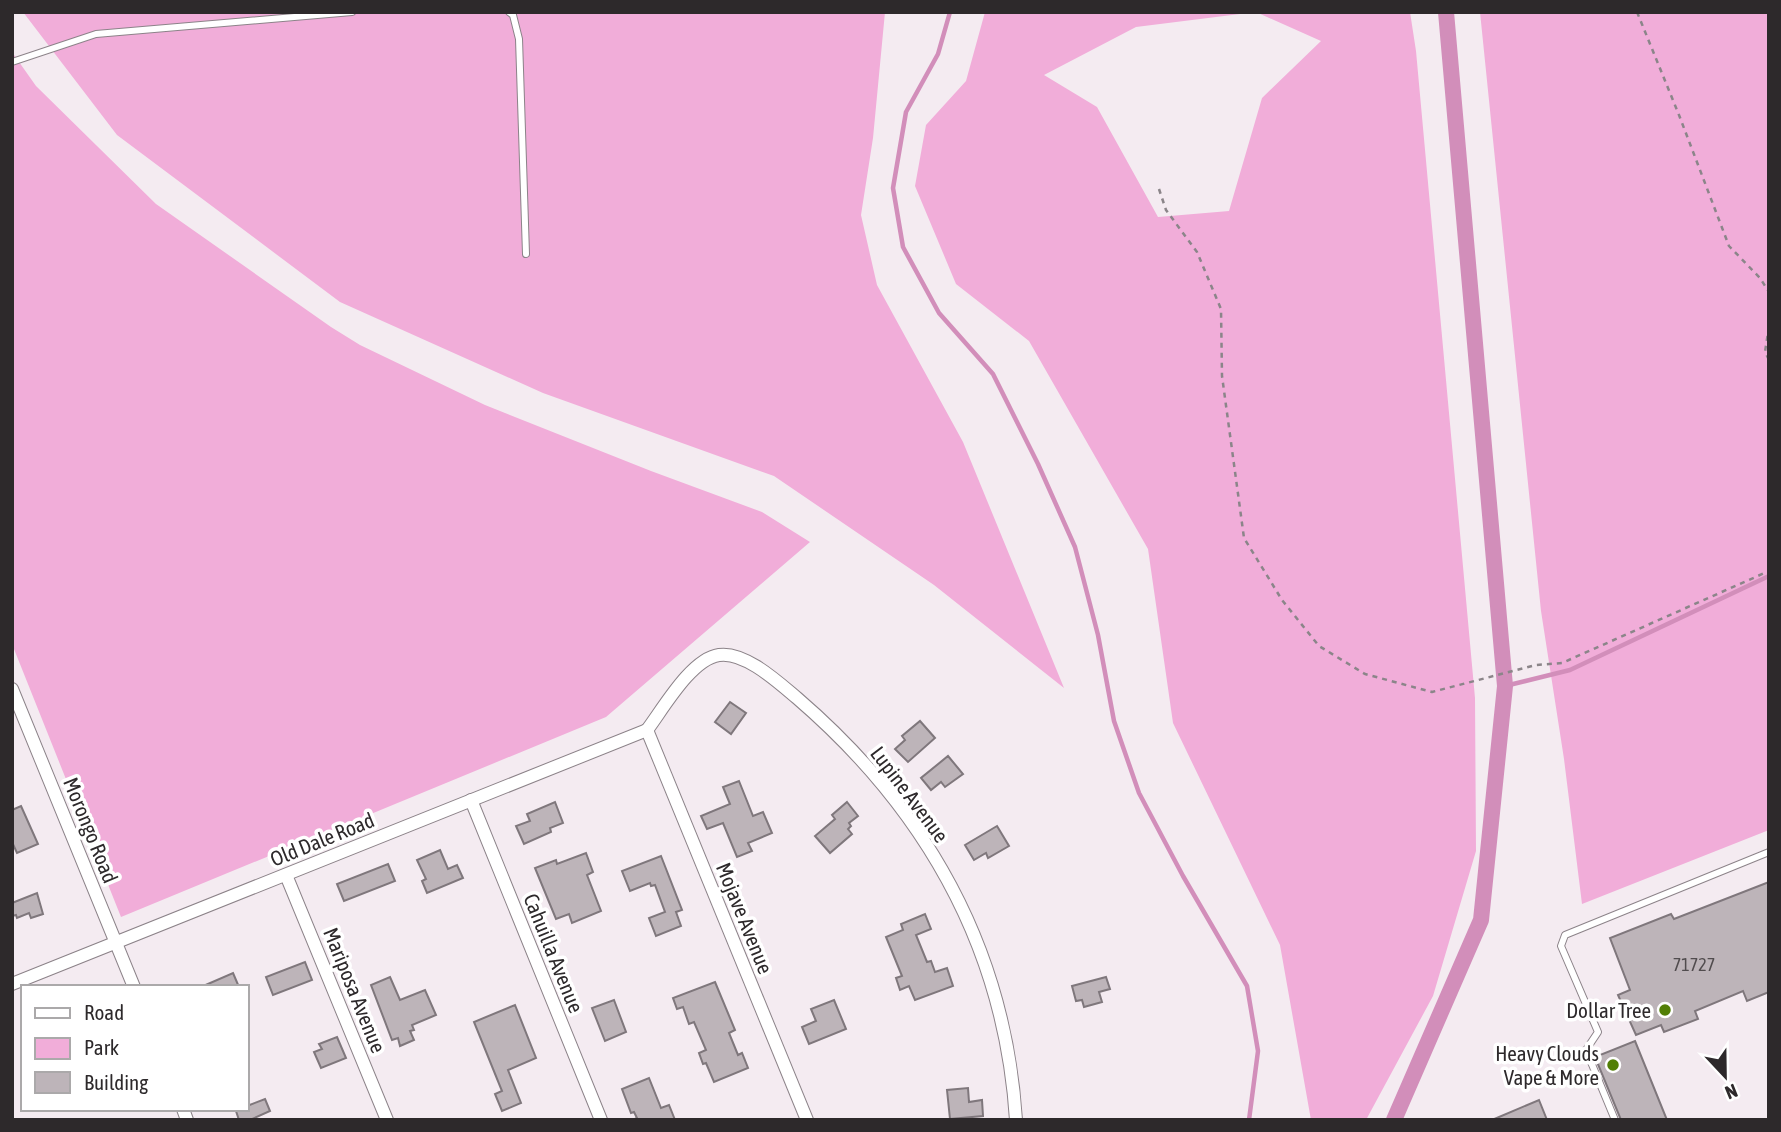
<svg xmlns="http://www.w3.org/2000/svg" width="1781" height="1132" font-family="'Asap Condensed',sans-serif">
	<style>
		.green { fill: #f1add9 }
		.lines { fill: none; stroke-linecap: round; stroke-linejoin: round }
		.stream { stroke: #d28eba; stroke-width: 4.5 }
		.canal { stroke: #d28eba; stroke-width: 16 }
		.building { fill: #bdb4b9; stroke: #7f777c; stroke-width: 2 }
		.lane-casing { stroke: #8c8389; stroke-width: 8 }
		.street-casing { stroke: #8c8389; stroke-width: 14 }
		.path { stroke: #8b8589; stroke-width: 2.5; stroke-dasharray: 5 5; stroke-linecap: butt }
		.lane { stroke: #fff; stroke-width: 6 }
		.street { stroke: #fff; stroke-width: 12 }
		.poi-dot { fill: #527f06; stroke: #fff; stroke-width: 2.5 }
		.labels { text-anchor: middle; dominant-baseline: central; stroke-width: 7; stroke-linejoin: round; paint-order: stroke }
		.number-label { font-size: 18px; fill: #514c4e }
		.street-label { font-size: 21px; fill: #2d292b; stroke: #fff }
		.poi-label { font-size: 21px; fill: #2d292b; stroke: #fff; text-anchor: end }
	</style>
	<rect width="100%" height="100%" fill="#f4ebf1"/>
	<g class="green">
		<polygon points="23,12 885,12 873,138 861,215 877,285 963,442 1064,688 934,585 774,476 543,393 340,302 117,135"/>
		<polygon points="985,12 1256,12 1136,27 1044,75 1097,107 1158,217 1229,211 1262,98 1321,41 1256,12 1410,12 1416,51 1475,698 1476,851 1433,996 1366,1120 1311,1120 1280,945 1173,723 1148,549 1029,341 956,284 915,186 926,125 966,81"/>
		<polygon points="1480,12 1769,12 1769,830 1582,904 1564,759 1541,611"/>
		<polygon points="12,52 36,86 156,204 331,327 360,345 485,405 651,471 762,512 810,542 606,717 121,917 12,644"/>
	</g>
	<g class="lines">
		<g class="stream">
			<polyline points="950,12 938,54 906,112 893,188 903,247 939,313 993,374 1038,464 1075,547 1098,635 1114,721 1139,793 1183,876 1247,986 1258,1051 1249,1120"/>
			<polyline points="1505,686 1570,670 1769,576"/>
		</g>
		<polyline class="canal" points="1394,1120 1481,920 1505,686 1446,12"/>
	</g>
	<g class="building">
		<polygon points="730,702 746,713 731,734 715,722"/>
		<polygon points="920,721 935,738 908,762 895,749 905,740 902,736"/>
		<polygon points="948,756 963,774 945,787 941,782 931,790 921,778"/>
		<polygon points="739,781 753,816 763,812 772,833 748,843 752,851 737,857 723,823 707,829 701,816 730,804 723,787"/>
		<polygon points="555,802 563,823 550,828 551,832 524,844 516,826 530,821 527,814"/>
		<polygon points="847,802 858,816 849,823 851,826 848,829 852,834 830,853 815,836 835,819 832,815"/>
		<polygon points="21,806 38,844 17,853 12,842 12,810"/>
		<polygon points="997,826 1009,846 988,858 986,853 974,860 965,845"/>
		<polygon points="440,850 448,869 457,865 463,878 427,893 422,881 426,879 417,860"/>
		<polygon points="586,853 593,872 587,875 601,911 572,923 569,914 556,919 535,868 556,860 557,864"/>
		<polygon points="661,856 682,910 676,912 681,926 656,936 649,918 665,912 655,885 651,886 650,883 630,891 622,871"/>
		<polygon points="388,864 395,881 344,901 337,884"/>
		<polygon points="1769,882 1769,992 1747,1001 1743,991 1695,1011 1698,1019 1664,1032 1661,1025 1636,1035 1618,995 1630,990 1610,938 1671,914 1674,919"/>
		<polygon points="37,893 43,914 31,918 29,913 17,918 16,915 12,916 12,903"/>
		<polygon points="925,914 931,929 916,935 927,962 931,961 935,972 947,968 953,986 915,1000 909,986 900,990 896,978 902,976 886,937 903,930 901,924"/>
		<polygon points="305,962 312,980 273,995 266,977"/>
		<polygon points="233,973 239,987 201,987"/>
		<polygon points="390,977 400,1000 425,990 436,1015 412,1025 414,1030 410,1031 414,1040 400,1046 398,1038 392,1040 371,985"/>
		<polygon points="1106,977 1110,989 1099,992 1102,1002 1084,1007 1082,1000 1076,1001 1072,986"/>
		<polygon points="715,982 735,1030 729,1033 738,1055 742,1053 748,1068 714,1082 706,1063 703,1064 699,1053 706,1050 694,1022 689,1024 683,1007 677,1009 673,998"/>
		<polygon points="614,1000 626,1032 605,1041 592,1008"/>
		<polygon points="834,1000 846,1029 809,1044 802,1027 816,1021 811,1009"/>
		<polygon points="515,1005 536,1058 508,1070 521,1103 502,1111 495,1094 502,1091 474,1022"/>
		<polygon points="337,1037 346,1058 321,1068 314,1052 322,1049 319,1044"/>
		<polygon points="1635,1041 1667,1120 1621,1120 1595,1057"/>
		<polygon points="649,1078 661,1108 669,1105 675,1120 633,1120 637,1118 634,1112 631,1113 622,1089"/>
		<polygon points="968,1088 969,1102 982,1100 983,1116 950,1119 947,1090"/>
		<polygon points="265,1099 270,1111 250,1120 239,1120 236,1111 247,1109 247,1106"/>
		<polygon points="1539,1100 1547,1120 1492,1120"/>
	</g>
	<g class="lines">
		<g class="lane-casing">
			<g id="lane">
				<polyline points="509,12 513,15 519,39 526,254"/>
				<polyline points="12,62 96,34 352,12"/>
				<polyline points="1615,1120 1586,1050 1598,1032 1561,946 1565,935 1769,852"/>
			</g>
		</g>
		<g class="street-casing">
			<g id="street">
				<polyline points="12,689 134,987"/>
				<path d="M647,730C663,709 691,659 719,655C745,651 779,683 797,698C926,809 1005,948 1016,1120"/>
				<polyline points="647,730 807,1120"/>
				<polyline points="471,800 601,1120"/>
				<polyline points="286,875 387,1120"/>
				<polyline points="12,984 647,730"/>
				<polyline points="183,1109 187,1120"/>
			</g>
		</g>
		<g class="path">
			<polyline points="1637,12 1679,115 1729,246 1760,278 1769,292"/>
			<polyline points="1159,189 1166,210 1197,252 1221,309 1222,376 1244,538 1282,600 1319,646 1365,674 1432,692 1536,665 1562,663 1769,571"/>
			<polyline points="1769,326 1765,352 1769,360"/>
		</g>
		<use href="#lane" class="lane"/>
		<use href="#street" class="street"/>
	</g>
	<g class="poi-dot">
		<circle cx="1665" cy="1010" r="7"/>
		<circle cx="1613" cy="1065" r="7"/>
	</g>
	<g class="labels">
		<g class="number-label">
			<text x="1694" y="964">71727</text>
		</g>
		<g class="street-label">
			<text transform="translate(910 794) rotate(53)">Lupine Avenue</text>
			<text transform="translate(91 830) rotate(68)">Morongo Road</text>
			<text transform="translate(322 839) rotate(-22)">Old Dale Road</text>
			<text transform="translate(745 918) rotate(68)">Mojave Avenue</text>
			<text transform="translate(554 953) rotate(68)">Cahuilla Avenue</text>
			<text transform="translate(355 990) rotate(68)">Mariposa Avenue</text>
		</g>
		<g class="poi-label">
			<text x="1651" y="1010">Dollar Tree</text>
			<text x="1599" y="1053">Heavy Clouds<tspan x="1599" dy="24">Vape &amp; More</tspan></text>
		</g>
	</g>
	<rect width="1781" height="1132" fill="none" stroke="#2d292b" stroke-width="28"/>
	<rect x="21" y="985" width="228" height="126" fill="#ffffff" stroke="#aba9aa" stroke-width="2"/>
	<rect x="35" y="1008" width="35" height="10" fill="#ffffff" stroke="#aba9aa" stroke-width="2"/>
	<text x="84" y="1020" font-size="21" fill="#2d292b">Road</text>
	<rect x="35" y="1038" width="35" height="21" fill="#f1add9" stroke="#aba9aa" stroke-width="2"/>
	<text x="84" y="1055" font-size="21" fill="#2d292b">Park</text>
	<rect x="35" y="1072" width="35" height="21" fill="#bdb4b9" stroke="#aba9aa" stroke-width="2"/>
	<text x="84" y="1090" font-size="21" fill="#2d292b">Building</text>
	<g transform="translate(1725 1076) rotate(158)" stroke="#ffffff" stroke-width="5" paint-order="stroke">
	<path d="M0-5L12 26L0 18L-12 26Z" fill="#2d292b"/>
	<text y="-10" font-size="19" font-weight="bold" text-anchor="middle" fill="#2d292b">N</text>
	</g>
</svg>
